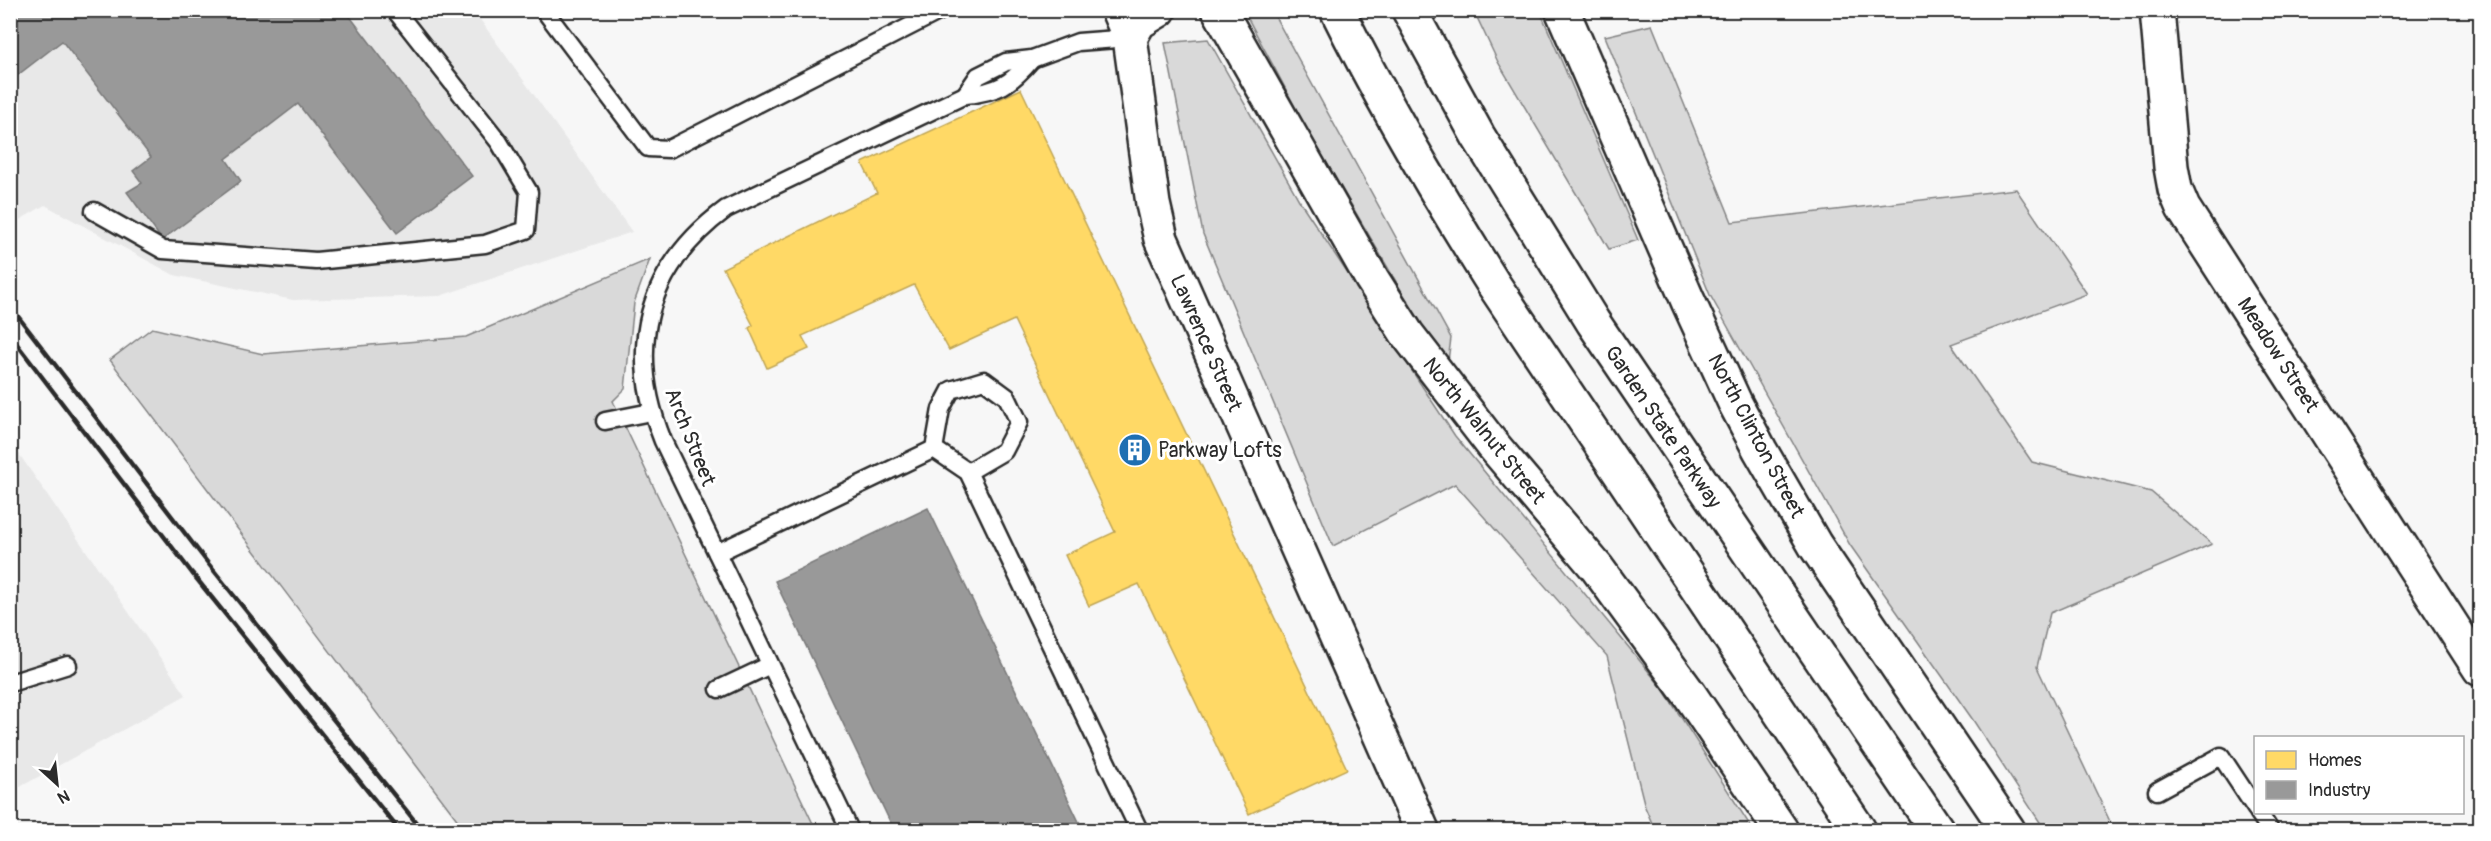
<svg xmlns="http://www.w3.org/2000/svg" width="2491" height="841" font-family="Pangolin,sans-serif">
	<style>
		.built { fill: #e8e8e8 }
		.green { fill: #d9d9d9; stroke: #828282; stroke-width: 1.5 }
		.homes { fill: #ffd966; stroke: #bfa554; stroke-width: 1.5 }
		.industry { fill: #999; stroke: #787878; stroke-width: 1.5 }
		.lines { fill: none; stroke-linecap: round; stroke-linejoin: round }
		.lane-casing { stroke: #2b2b2b; stroke-width: 21 }
		.street-casing { stroke: #2b2b2b; stroke-width: 38 }
		.secondary-casing { stroke: #2b2b2b; stroke-width: 38 }
		.highway-casing { stroke: #2b2b2b; stroke-width: 38 }
		.lane { stroke: #fff; stroke-width: 16 }
		.street { stroke: #fff; stroke-width: 33 }
		.secondary { stroke: #fff; stroke-width: 33 }
		.highway { stroke: #fff; stroke-width: 33 }
		.rail { stroke: #2b2b2b; stroke-width: 4.5 }
		.labels { text-anchor: middle; dominant-baseline: central; stroke-width: 6; stroke-linejoin: round; paint-order: stroke }
		.street-label { font-size: 21px; fill: #2b2b2b; stroke: #fff }
		.poi-label { font-size: 21px; fill: #2b2b2b; stroke: #fff; text-anchor: start }
	</style>
	<rect width="100%" height="100%" fill="#f7f7f7"/>
	<filter id="ink" filterUnits="userSpaceOnUse"><feTurbulence type="fractalNoise" baseFrequency=".0167" numOctaves="2"/><feDisplacementMap in="SourceGraphic" scale="12" xChannelSelector="R" yChannelSelector="G"/><feConvolveMatrix kernelMatrix="1 2 1 2 8 2 1 2 1" color-interpolation-filters="sRGB"/></filter>
	<g filter="url(#ink)">
		<g class="built">
			<polygon points="10,11 474,11 632,232 440,296 293,300 174,275 45,205 11,225"/>
			<polygon points="10,441 186,695 11,792 10,792"/>
		</g>
		<g class="green">
			<polygon points="1244,11 1272,11 1451,338 1447,369 1307,129"/>
			<polygon points="1474,11 1540,11 1638,240 1609,249 1498,62"/>
			<polygon points="1652,25 1732,222 2016,189 2087,294 1951,344 2032,462 2151,492 2212,544 2050,613 2037,667 2114,830 2045,830 1973,720 1850,545 1710,295 1605,36"/>
			<polygon points="1208,39 1299,200 1455,436 1663,689 1753,830 1655,830 1645,807 1607,656 1455,484 1333,546 1203,234 1165,43"/>
			<polygon points="650,259 634,303 625,389 613,401 816,830 465,830 110,360 152,328 263,354 466,337"/>
		</g>
		<polygon class="homes" points="1021,89 1347,769 1249,814 1139,584 1089,606 1065,555 1115,532 1014,320 949,350 914,285 802,336 809,349 767,368 749,328 753,325 723,268 877,193 862,163"/>
		<g class="industry">
			<polygon points="10,10 345,10 472,176 397,233 298,104 226,159 241,181 162,240 127,192 142,183 133,171 151,157 62,41 10,81"/>
			<polygon points="928,508 1083,830 894,830 775,581"/>
		</g>
		<g class="lines">
			<g class="lane-casing">
				<g id="lane">
					<polyline points="544,10 648,148 669,149 942,10"/>
					<polyline points="965,95 978,76 1006,62 1032,59 1078,42 1130,38"/>
					<polyline points="94,211 163,250 316,261 485,244 526,230 529,192 499,142 395,10"/>
					<polyline points="605,421 651,412"/>
					<polyline points="934,449 941,409 951,390 984,380 1007,397 1019,422 1004,451 968,472"/>
					<polyline points="717,553 934,449 968,472 1139,830"/>
					<polyline points="10,683 68,665"/>
					<polyline points="719,689 770,665"/>
					<polyline points="2157,791 2221,756 2256,809"/>
					<polyline points="2258,812 2270,830"/>
					<path d="M850,830L663,441C626,349 645,269 726,209L965,95C998,92 1010,85 1032,59"/>
				</g>
			</g>
			<g class="street-casing">
				<g id="street">
					<polyline points="1118,10 1130,38 1153,204 1161,239 1422,830"/>
					<polyline points="2157,10 2171,167 2175,189 2183,208 2480,669"/>
					<polyline points="1130,38 1139,22 1159,10"/>
				</g>
			</g>
			<g class="secondary-casing">
				<g id="secondary">
					<polyline points="1219,10 1372,279 1407,334 1492,444 1597,568 1690,695 1781,830"/>
					<polyline points="1562,10 1688,301 1735,403 1760,450 1815,545 2008,830"/>
				</g>
			</g>
			<g class="highway-casing">
				<g id="highway">
					<path d="M1337,10C1384,105 1438,196 1494,285L1859,830"/>
					<polyline points="1409,10 1478,136 1593,322 1937,830"/>
				</g>
			</g>
			<use href="#lane" class="lane"/>
			<use href="#street" class="street"/>
			<use href="#secondary" class="secondary"/>
			<use href="#highway" class="highway"/>
			<g class="rail">
				<polyline points="10,306 207,562 422,830"/>
				<polyline points="10,335 192,573 399,830"/>
			</g>
		</g>
	</g>
	<defs>
		<g id="building-disc" transform="scale(1.725)"><circle r="9.5" fill="#1f6fb2" stroke="#fff"/><path d="M-4-6H4V6H1V3H-1V6H-4ZM-2.5-4.3h1.7v1.8h-1.7ZM.8-4.3h1.7v1.8H.8ZM-2.5-1h1.7V.8h-1.7ZM.8-1h1.7V.8H.8Z" fill="#fff"/></g>
	</defs>
	<g fill-rule="evenodd">
		<use href="#building-disc" x="1135" y="450"/>
	</g>
	<g class="labels">
		<g class="street-label">
			<text transform="translate(1206 343) rotate(66)">Lawrence Street</text>
			<text transform="translate(2278 355) rotate(57)">Meadow Street</text>
			<text transform="translate(1663 427) rotate(56)">Garden State Parkway</text>
			<text transform="translate(1484 431) rotate(51)">North Walnut Street</text>
			<text transform="translate(1756 436) rotate(62)">North Clinton Street</text>
			<text transform="translate(690 437) rotate(68)">Arch Street</text>
		</g>
		<g class="poi-label">
			<text x="1158" y="450">Parkway Lofts</text>
		</g>
	</g>
	<rect width="2491" height="841" fill="none" stroke="#fff" stroke-width="36"/>
	<rect x="18" y="18" width="2455" height="805" fill="none" stroke="#2b2b2b" stroke-width="2" filter="url(#ink)"/>
	<rect x="2254" y="736" width="210" height="78" fill="#ffffff" stroke="#aaaaaa" stroke-width="1.5"/>
	<rect x="2266" y="751" width="30" height="18" fill="#ffd966" stroke="#aaaaaa" stroke-width="1.5"/>
	<text x="2308" y="766" font-size="18" fill="#2b2b2b">Homes</text>
	<rect x="2266" y="781" width="30" height="18" fill="#999999" stroke="#aaaaaa" stroke-width="1.5"/>
	<text x="2308" y="796" font-size="18" fill="#2b2b2b">Industry</text>
	<g transform="translate(57 784) rotate(153)" stroke="#ffffff" stroke-width="4.5" paint-order="stroke">
	<path d="M0-4.5L10 22L0 15L-10 22Z" fill="#2b2b2b"/>
	<text y="-9" font-size="16" font-weight="bold" text-anchor="middle" fill="#2b2b2b">N</text>
	</g>
</svg>
